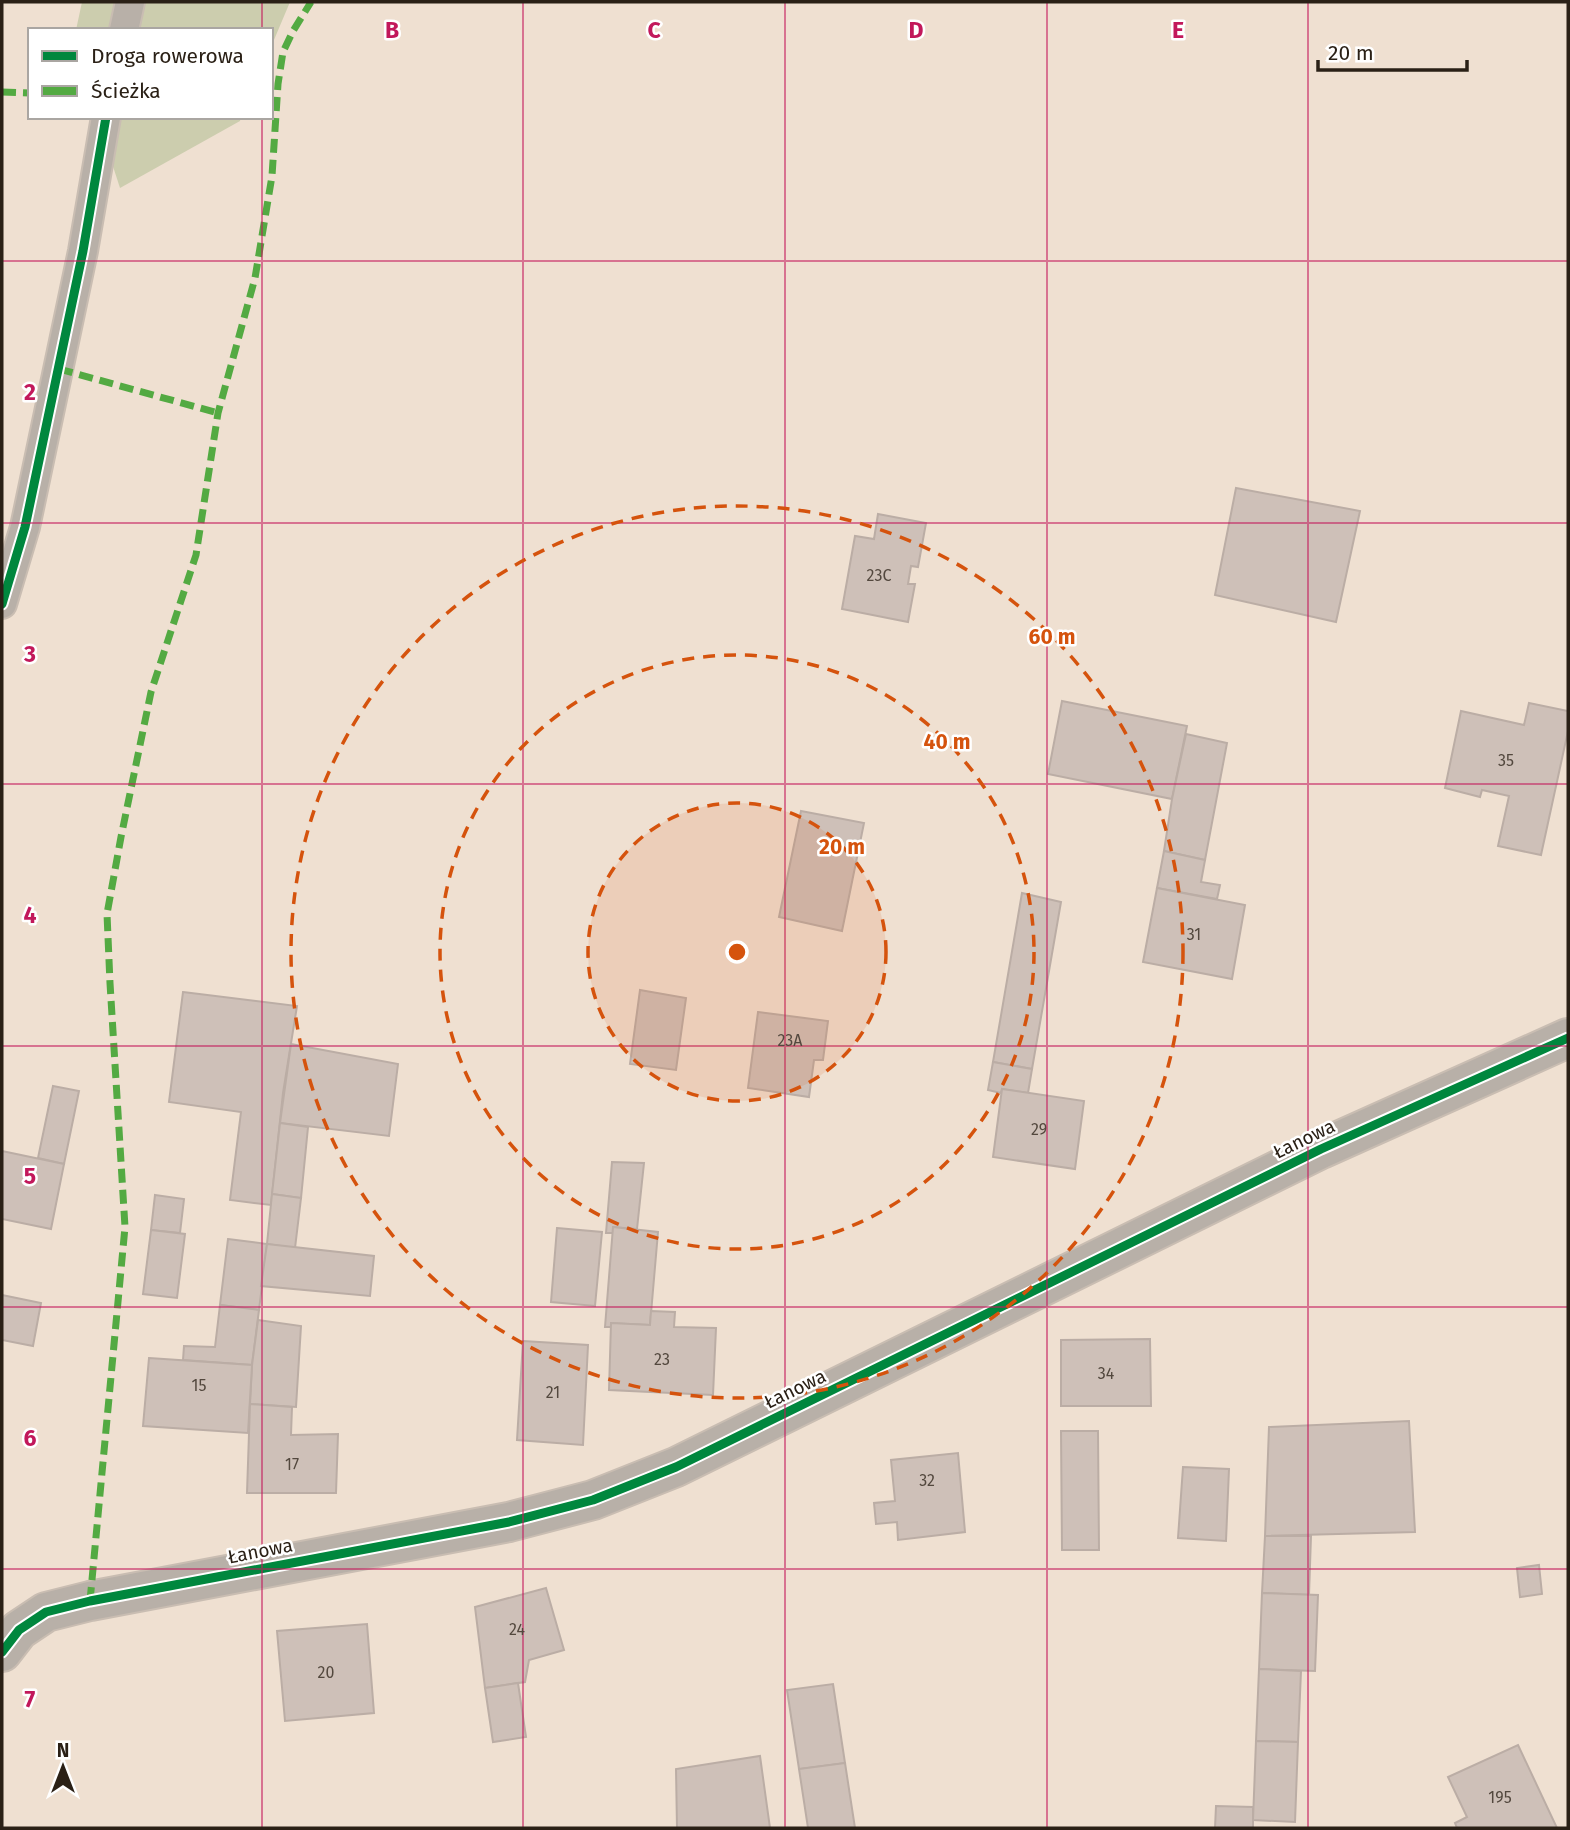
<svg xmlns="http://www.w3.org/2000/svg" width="1570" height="1830" font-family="'Fira Sans',sans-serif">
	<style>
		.green { fill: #cccdae }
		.building { fill: #cec0b8; stroke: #bbada5; stroke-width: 2 }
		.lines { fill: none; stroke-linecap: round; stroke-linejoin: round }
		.service-casing { stroke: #c9bdb2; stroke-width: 32 }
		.minor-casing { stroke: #c9bdb2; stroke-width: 42 }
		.service { stroke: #b8b0a8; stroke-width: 28 }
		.minor { stroke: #b8b0a8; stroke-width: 38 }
		.quiet { stroke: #53aa42; stroke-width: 7; stroke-dasharray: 14 7; stroke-linecap: butt }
		.cycleway-casing { stroke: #fff; stroke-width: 13 }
		.cycleway { stroke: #00873e; stroke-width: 9 }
		.grid { fill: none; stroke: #c2185b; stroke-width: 2; stroke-opacity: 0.55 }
		.ring { fill: none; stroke: #d5530d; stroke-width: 3.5; stroke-dasharray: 12 9 }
		.labels { text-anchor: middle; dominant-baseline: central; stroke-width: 5; stroke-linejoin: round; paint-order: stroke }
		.number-label { font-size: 16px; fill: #53483e }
		.street-label { font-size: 19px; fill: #2a2016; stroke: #fff }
		.grid-label { font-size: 23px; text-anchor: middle; font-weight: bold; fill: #c2185b; stroke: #fff; stroke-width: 5; stroke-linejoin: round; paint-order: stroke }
		.centre { fill: #d5530d; stroke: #fff; stroke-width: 3.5 }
		.ring-label { font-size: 21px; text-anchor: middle; font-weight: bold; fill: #d5530d; stroke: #fff; stroke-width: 5; stroke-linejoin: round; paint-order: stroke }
	</style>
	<rect width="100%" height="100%" fill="#efe0d1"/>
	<g class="green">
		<polygon points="82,2 290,2 271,47 271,30 76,30"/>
		<polygon points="97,117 241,117 240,121 120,188"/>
	</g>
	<g class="building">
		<polygon points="1236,488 1360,511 1336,622 1215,595"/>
		<polygon points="878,514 926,523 918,567 911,566 908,584 915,584 908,622 842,609 855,536 874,539"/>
		<polygon points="1062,701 1187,726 1172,799 1048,774"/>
		<polygon points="1529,703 1568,711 1568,731 1541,855 1498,846 1509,796 1482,790 1480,797 1445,788 1461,711 1524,725"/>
		<polygon points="1186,734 1227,743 1205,860 1164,851 1172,799"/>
		<polygon points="801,811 864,823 842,931 779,917"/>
		<polygon points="1164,851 1205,860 1201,882 1220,885 1217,899 1157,888"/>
		<polygon points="1157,888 1245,905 1232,979 1143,962"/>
		<polygon points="1022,893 1061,902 1032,1069 993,1062"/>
		<polygon points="640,990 686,998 676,1070 630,1064"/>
		<polygon points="183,992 297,1006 283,1093 271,1205 230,1200 241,1112 169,1102"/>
		<polygon points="758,1012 828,1021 823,1060 814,1060 809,1097 748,1088"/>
		<polygon points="291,1044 398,1064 389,1136 280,1123"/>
		<polygon points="993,1062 1032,1069 1028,1093 1002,1089 1001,1093 988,1090"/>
		<polygon points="53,1086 79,1091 64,1164 38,1158"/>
		<polygon points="1002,1089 1084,1101 1075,1169 993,1157"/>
		<polygon points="280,1123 308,1127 301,1198 272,1194"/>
		<polygon points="2,1151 64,1164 51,1229 2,1219"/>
		<polygon points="612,1162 644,1163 637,1229 613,1227 613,1233 606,1233"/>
		<polygon points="272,1194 301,1198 295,1248 267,1244"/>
		<polygon points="155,1195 184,1199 180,1233 151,1230"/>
		<polygon points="613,1227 658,1232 650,1325 611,1323 611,1327 605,1327"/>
		<polygon points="557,1228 602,1232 595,1306 551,1302"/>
		<polygon points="151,1230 185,1234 177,1298 143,1294"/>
		<polygon points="228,1239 267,1244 259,1310 220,1305"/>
		<polygon points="267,1244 374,1256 370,1296 261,1286"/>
		<polygon points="2,1295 41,1303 33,1346 2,1340"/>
		<polygon points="220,1305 259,1310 252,1365 183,1360 184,1346 215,1347"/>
		<polygon points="651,1311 675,1312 674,1327 716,1328 713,1395 609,1390 611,1323 650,1325"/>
		<polygon points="258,1320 301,1326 296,1407 250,1404 252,1365"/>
		<polygon points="1150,1339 1151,1406 1061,1406 1061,1340"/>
		<polygon points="523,1341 588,1345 583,1445 517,1440"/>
		<polygon points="149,1358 252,1365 248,1433 143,1426"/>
		<polygon points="250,1404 292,1407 291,1435 338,1434 336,1493 247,1493"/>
		<polygon points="1409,1421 1415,1532 1265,1536 1269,1427"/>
		<polygon points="1061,1431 1098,1431 1099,1550 1062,1550"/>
		<polygon points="958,1453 965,1532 898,1540 897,1522 876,1524 874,1503 895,1501 891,1460"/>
		<polygon points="1183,1467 1229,1469 1226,1541 1178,1538"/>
		<polygon points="1265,1536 1311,1536 1309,1595 1262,1593"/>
		<polygon points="1539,1565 1542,1594 1520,1597 1517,1568"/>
		<polygon points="546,1588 564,1650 529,1660 525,1682 485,1688 475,1607"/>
		<polygon points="1262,1593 1318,1595 1315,1671 1259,1669"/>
		<polygon points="367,1624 374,1713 285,1721 277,1631"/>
		<polygon points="1259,1669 1301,1671 1298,1742 1256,1741"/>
		<polygon points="518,1683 526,1737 493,1742 485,1688"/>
		<polygon points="833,1684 845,1763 799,1769 787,1690"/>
		<polygon points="1256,1741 1298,1742 1295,1822 1253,1820"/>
		<polygon points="1518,1745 1557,1828 1457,1828 1455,1823 1467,1817 1448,1777"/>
		<polygon points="760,1756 770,1828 677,1828 676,1769"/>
		<polygon points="845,1763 855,1828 808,1828 799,1769"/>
		<polygon points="1216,1806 1253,1807 1253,1828 1215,1828"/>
	</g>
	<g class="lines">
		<g class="service-casing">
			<g id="service">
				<polyline points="124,30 130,2"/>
				<polyline points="2,604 25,527 83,251 106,117"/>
			</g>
		</g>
		<g class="minor-casing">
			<polyline id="minor" points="2,1652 19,1630 46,1612 90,1601 509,1522 593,1500 676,1467 1321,1149 1568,1038"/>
		</g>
		<use href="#service" class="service"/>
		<use href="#minor" class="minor"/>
		<g class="quiet">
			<polyline points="2,92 30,93"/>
			<polyline points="59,369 218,413"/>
			<polyline points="90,1601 125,1227 110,983 107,914 121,837 151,692 196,555 218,413 255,278 272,176 278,84 283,52 293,31 311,2"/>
		</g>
		<g class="cycleway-casing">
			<g id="cycleway">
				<polyline points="2,604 25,527 83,251 106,117"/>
				<polyline points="2,1652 19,1630 46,1612 90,1601 509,1522 593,1500 676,1467 1321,1149 1568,1038"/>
			</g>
		</g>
		<use href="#cycleway" class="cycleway"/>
	</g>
	<path class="grid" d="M262,2V30M523,2V1828M785,2V1828M1047,2V1828M1308,2V1828M262,117V1828M2,261H1568M2,523H1568M2,784H1568M2,1046H1568M2,1307H1568M2,1569H1568"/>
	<circle cx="737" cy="952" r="149" fill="#d5530d" fill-opacity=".12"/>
	<g class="ring">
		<circle cx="737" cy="952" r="149"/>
		<circle cx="737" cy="952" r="297"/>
		<circle cx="737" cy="952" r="446"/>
	</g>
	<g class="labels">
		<g class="number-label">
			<text x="879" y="575">23C</text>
			<text x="1506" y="760">35</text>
			<text x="1194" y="934">31</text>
			<text x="790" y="1040">23A</text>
			<text x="1039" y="1129">29</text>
			<text x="662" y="1359">23</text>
			<text x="1106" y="1373">34</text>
			<text x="199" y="1385">15</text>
			<text x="553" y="1392">21</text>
			<text x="292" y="1464">17</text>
			<text x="927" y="1480">32</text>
			<text x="517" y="1629">24</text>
			<text x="326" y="1672">20</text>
			<text x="1500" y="1797">195</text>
		</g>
		<g class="street-label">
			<text transform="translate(1304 1139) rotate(-26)">Łanowa</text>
			<text transform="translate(795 1389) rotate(-26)">Łanowa</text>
			<text transform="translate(260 1551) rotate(-11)">Łanowa</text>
		</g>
	</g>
	<g class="grid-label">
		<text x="392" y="38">B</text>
		<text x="654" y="38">C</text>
		<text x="916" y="38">D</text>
		<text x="1178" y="38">E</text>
		<text x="30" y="400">2</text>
		<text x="30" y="662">3</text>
		<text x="30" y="923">4</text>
		<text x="30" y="1184">5</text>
		<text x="30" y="1446">6</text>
		<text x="30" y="1707">7</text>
	</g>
	<circle cx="737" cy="952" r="10" class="centre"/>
	<g class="ring-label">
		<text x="1052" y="644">60 m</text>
		<text x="947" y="749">40 m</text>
		<text x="842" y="854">20 m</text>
	</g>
	<rect width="1570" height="1830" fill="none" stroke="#2a2016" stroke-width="7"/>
	<rect x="28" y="28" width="245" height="91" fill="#ffffff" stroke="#aaa6a2" stroke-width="2"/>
	<rect x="42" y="51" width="35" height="10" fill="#00873e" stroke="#aaa6a2" stroke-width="2"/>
	<text x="91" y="63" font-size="21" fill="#2a2016">Droga rowerowa</text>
	<rect x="42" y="86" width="35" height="10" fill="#53aa42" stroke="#aaa6a2" stroke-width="2"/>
	<text x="91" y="98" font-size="21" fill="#2a2016">Ścieżka</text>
	<g transform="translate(63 1767)" stroke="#ffffff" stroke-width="5" paint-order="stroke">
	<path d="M0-5L12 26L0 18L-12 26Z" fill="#2a2016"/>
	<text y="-10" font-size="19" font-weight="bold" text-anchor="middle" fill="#2a2016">N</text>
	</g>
	<path d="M1318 60v10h149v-10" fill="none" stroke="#2a2016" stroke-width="3.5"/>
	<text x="1328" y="60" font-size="21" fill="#2a2016" stroke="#ffffff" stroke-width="5" paint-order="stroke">20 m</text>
</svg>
